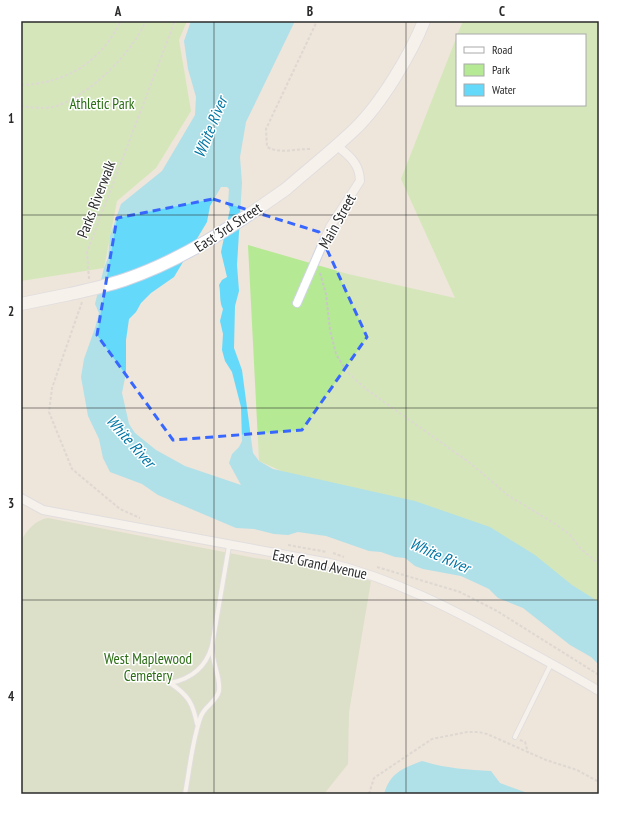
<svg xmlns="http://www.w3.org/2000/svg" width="620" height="815" font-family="'PT Sans Narrow',sans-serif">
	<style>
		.green { fill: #b5e993 }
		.cemetery { fill: #c6d9b1 }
		.water { fill: #65d9f9; fill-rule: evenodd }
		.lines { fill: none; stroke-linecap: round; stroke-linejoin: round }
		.lane-casing { stroke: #d0d5e4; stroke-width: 6 }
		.street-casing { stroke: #d0d5e4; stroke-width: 10 }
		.secondary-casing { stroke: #d0d5e4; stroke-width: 14 }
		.path { stroke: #c8c8c8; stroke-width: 2; stroke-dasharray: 3 2; stroke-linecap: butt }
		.lane { stroke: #fff; stroke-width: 4 }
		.street { stroke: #fff; stroke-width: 8 }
		.secondary { stroke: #fff; stroke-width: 12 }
		.secondary-bridge-casing { stroke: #d0d5e4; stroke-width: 14; stroke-linecap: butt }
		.secondary-bridge { stroke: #fff; stroke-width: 12 }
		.marked { fill: none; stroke: #3767ff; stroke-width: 3; stroke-dasharray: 8 5; stroke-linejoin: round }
		.grid { fill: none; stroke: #2a2a2a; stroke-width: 1; stroke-opacity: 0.55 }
		.labels { text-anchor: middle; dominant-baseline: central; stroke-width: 3; stroke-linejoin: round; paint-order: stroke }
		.park-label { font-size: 15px; fill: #2b6e14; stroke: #fff }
		.street-label { font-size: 15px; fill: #2a2a2a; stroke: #fff }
		.water-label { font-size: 16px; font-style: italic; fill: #0277a7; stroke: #fff }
		.neatline { fill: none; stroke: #2a2a2a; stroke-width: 1.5 }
		.grid-label { font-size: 13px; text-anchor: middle; font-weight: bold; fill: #2a2a2a }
	</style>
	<rect width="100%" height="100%" fill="#eee5db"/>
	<g class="green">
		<polygon points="21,21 187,21 179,40 191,111 156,168 117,201 104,268 21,281"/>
		<polygon points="463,21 599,21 599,615 259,461 248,245 348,274 455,298 401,179 457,36 457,105 585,105 585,35 457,35"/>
	</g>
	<path class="cemetery" d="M48,518L255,558L321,567L371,581L349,712L348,764L324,794H21V541C27,530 35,520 48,518Z"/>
	<g class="water">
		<path d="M191,21H295L246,122L240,157L242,183L237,265L239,291L235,306L234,348L242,370L253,453L259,461L273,469L415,501L490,527L535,555L572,585L599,602V665L591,657L570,645L523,608L498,598L489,589L461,576L423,569L415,566L405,558L395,557L381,552L369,551L326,536L298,532L288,535L274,534L254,529L236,528L158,495L142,484L110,472L103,458L99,439L88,416L81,377L84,359L95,328L99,313L95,304L104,268L108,258L110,236L121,204L162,171L195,115L196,97L188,69L184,41ZM221,187H227L229,189L228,205L230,209L221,252L227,277L222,280L219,285C221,293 219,302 223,309L220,321L223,334L222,350L225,361L232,372L241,407L242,441L239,447L232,454L229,463L241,485L185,466L156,450L135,433L129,424L122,393L126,373V340L129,319L136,312L141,303L151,293L174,277L207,222L210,206Z"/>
		<path d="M422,761C445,768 467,770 491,771L500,783L530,794H384C390,773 403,768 422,761Z"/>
	</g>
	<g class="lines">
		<g class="lane-casing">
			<g id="lane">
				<polyline points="212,646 229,546"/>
				<path d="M170,683C191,679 206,667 212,646C211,661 221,676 219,691C217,701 205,706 201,716C192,740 190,768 185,794"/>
				<path d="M170,683C188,695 193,703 197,724"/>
				<polyline points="515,737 551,664"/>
			</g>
		</g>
		<g class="street-casing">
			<g id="street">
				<path d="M297,303L330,227L360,181C360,163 348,155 336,145"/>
				<path d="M21,498L43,510L330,563C393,579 451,608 508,640C539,657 569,673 599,691"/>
			</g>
		</g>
		<g class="secondary-casing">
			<g id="secondary">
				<path d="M286,189C309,169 333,150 355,129C381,104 411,54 424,21"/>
				<polyline points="21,304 70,294"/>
			</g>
		</g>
		<g class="path">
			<path d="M21,85C68,83 100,62 121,21"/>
			<path d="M21,106C32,108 46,109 57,106C92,93 131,54 146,21"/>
			<path d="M310,149C294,149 281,154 267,147L266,129L317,21"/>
			<polyline points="320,273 326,294 330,330 336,354 347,372 366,389 470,463 509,496 557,525 570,535 581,549 599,564"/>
			<polyline points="89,279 87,252 175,21"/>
			<polyline points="82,302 52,388 49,412 72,469 120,509 140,518"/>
			<polyline points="288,545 327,552"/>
			<polyline points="333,553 344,557"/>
			<polyline points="377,567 460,592 497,611 599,675"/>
			<polyline points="520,740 525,742 528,753"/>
			<polyline points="369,794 374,778 432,739 467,732 479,732 487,734 546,760 577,770 599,782"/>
		</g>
		<use href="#lane" class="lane"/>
		<use href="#street" class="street"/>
		<use href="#secondary" class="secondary"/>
		<g class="secondary-bridge-casing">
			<path id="secondary-bridge" d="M70,294C88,290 106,286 124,280C183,260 235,225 286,189"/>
		</g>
		<use href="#secondary-bridge" class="secondary-bridge"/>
	</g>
	<path d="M0 0H620V815H0ZM213,199L319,232L367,337L302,430L173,440L97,335L117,218Z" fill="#eee5db" fill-opacity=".55" fill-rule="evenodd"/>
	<path class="marked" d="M213,199L319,232L367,337L302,430L173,440L97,335L117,218Z"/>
	<path class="grid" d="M214,21V794M406,21V794M21,215H599M21,408H599M21,600H599"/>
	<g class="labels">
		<g class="park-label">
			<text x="102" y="103">Athletic Park</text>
			<text x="148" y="658">West Maplewood<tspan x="148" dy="17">Cemetery</tspan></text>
		</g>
		<g class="street-label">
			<text transform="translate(96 199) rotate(-69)">Parks Riverwalk</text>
			<text transform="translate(337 221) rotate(-61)">Main Street</text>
			<text transform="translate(228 227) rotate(-33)">East 3rd Street</text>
			<text transform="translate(320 564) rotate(12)">East Grand Avenue</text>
		</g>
		<g class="water-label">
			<text transform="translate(210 127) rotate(-68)">White River</text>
			<text transform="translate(131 441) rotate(48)">White River</text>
			<text transform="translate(440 555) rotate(24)">White River</text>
		</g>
	</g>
	<rect width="620" height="815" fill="none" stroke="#ffffff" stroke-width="44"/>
	<rect x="456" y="34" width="130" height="72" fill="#ffffff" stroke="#aaaaaa"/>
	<rect x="464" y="47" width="20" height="6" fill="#ffffff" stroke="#aaaaaa"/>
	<text x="492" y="54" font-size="12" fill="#2a2a2a">Road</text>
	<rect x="464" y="64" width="20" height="12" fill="#b5e993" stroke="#aaaaaa"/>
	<text x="492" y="74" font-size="12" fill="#2a2a2a">Park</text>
	<rect x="464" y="84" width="20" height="12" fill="#65d9f9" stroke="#aaaaaa"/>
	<text x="492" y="94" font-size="12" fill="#2a2a2a">Water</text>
	<rect x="22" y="22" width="576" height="771" class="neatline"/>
	<g class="grid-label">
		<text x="118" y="16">A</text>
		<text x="310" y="16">B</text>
		<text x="502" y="16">C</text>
		<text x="11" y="123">1</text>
		<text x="11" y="316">2</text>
		<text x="11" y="508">3</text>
		<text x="11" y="701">4</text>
	</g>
</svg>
